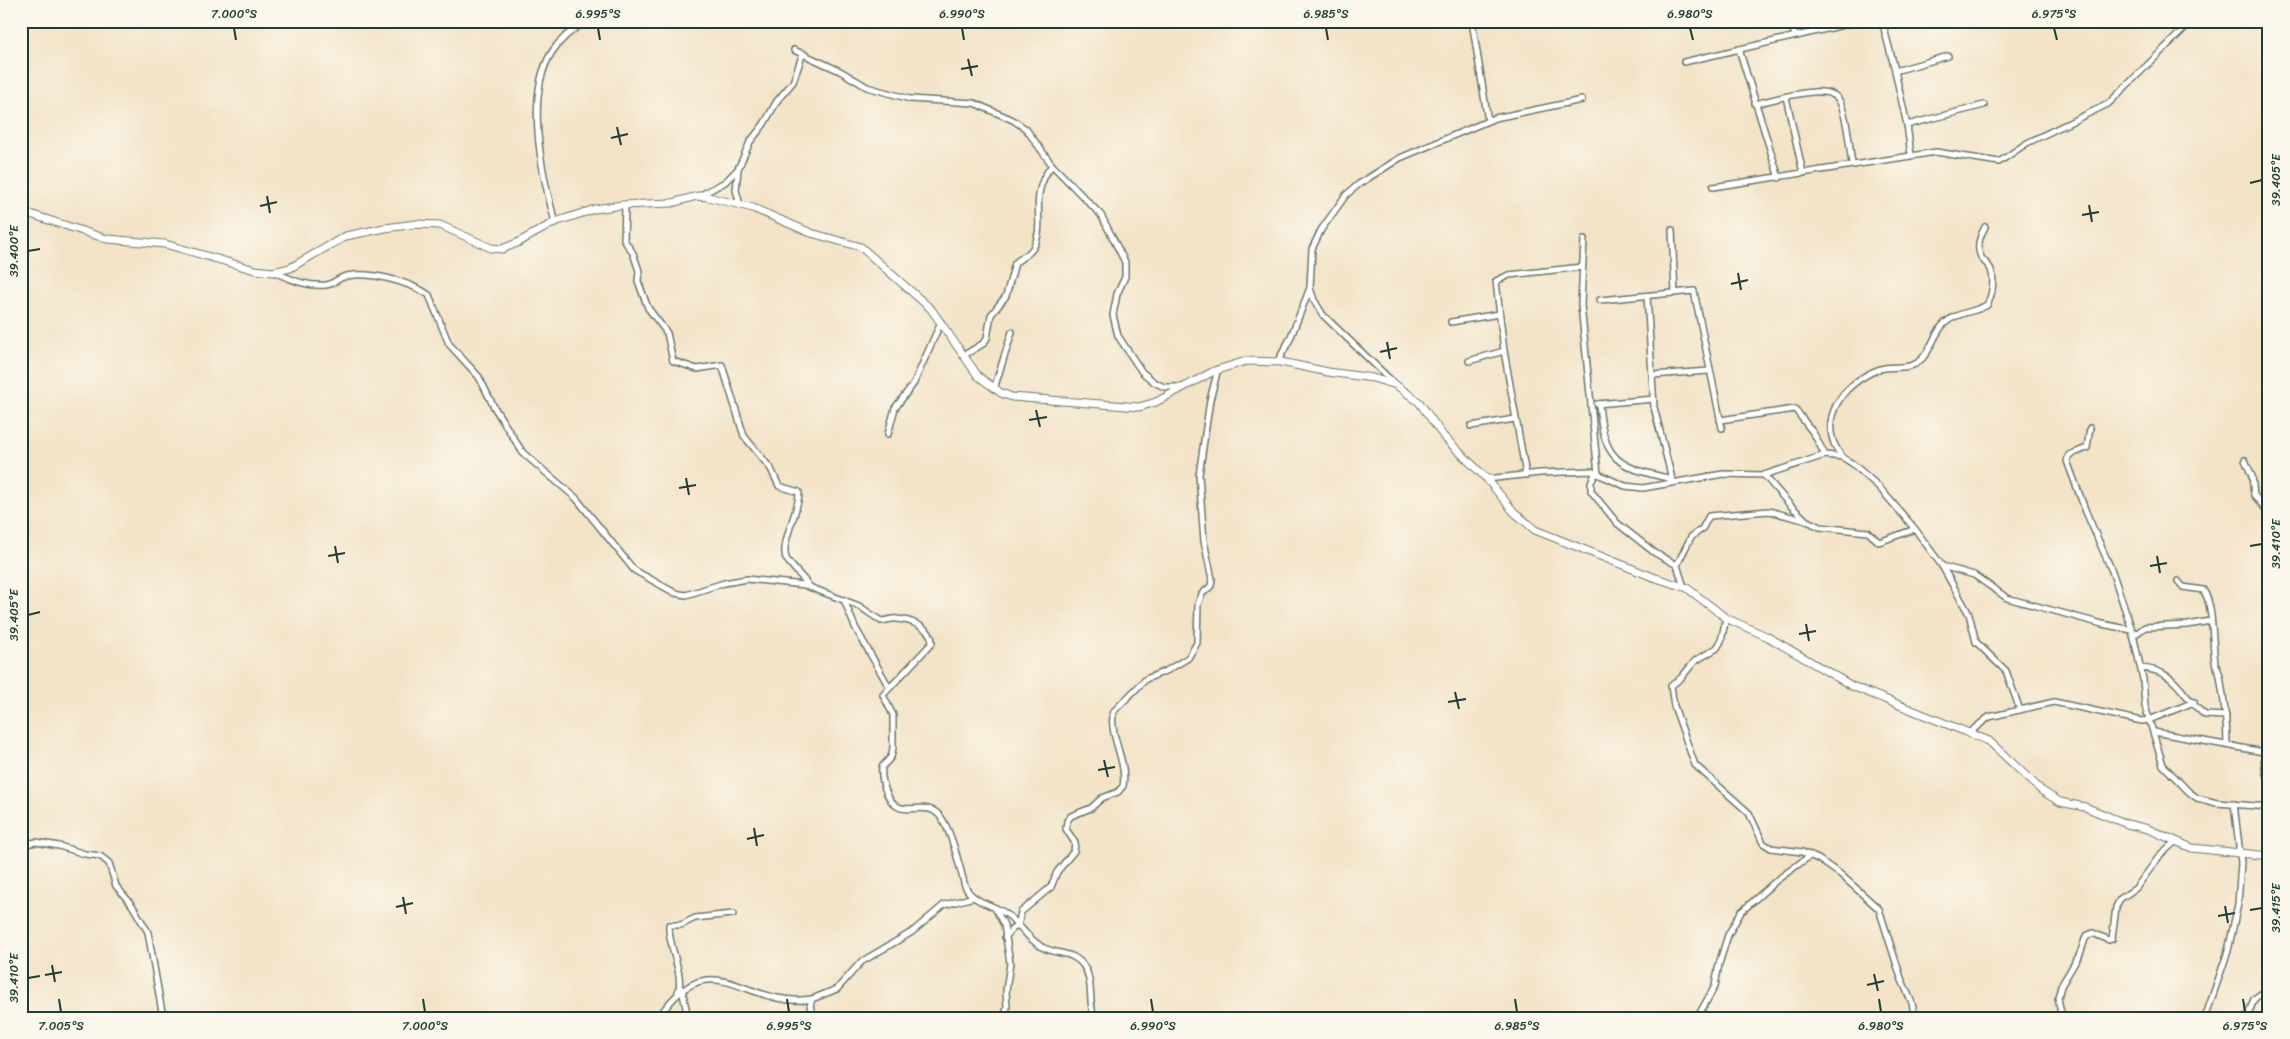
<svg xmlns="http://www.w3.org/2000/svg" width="2290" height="1039" font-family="Sriracha,sans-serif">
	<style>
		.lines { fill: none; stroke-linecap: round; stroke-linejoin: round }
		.street-casing { stroke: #697767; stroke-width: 8 }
		.secondary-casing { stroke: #697767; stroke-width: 9 }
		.street { stroke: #fff; stroke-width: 5 }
		.secondary { stroke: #fff; stroke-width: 7 }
		.ticks { fill: none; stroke: #1f3d34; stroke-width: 2 }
		.neatline { fill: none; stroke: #1f3d34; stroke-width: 2 }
		.ticks-label { font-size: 12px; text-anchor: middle; fill: #1f3d34 }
	</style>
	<rect width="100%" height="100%" fill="#fbf7ec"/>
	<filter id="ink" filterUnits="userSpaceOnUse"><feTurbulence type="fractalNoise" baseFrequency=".02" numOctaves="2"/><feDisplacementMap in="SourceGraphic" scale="10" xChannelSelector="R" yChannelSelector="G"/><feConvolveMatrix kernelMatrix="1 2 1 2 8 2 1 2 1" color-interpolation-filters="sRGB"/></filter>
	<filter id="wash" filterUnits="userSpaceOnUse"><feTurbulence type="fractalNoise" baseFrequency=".0096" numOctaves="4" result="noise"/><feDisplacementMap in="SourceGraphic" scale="20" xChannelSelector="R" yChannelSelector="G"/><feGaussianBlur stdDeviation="1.12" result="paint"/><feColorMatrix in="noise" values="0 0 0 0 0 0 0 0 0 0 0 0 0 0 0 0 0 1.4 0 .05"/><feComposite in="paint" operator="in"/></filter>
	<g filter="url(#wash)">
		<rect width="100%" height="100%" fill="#f3e3c7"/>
	</g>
	<g filter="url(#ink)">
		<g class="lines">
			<g class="street-casing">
				<g id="street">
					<polyline points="1472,21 1488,121"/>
					<polyline points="1791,21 1795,36"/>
					<polyline points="1882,21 1895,70"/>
					<polyline points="1739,49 1779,178"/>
					<polyline points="794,50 840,71 867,87 910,99 974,103 1013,120 1026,129 1052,165 1101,215 1125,262 1125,277 1117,294 1113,315 1118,336 1142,372 1154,382 1164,387 1183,387"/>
					<polyline points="1684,62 1861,21"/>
					<polyline points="1786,97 1803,173"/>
					<path d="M1755,104C1774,100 1831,80 1840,102C1848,121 1849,144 1852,164"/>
					<polyline points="1907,125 1984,105"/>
					<polyline points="1911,155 1907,125 1895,71 1948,56"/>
					<polyline points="738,169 736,190 740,205"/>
					<polyline points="1713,187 1936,152 1999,162 2027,143 2108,104 2192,21"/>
					<polyline points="699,196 725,182 738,169 750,142 764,124 777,101 793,82 803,53"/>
					<path d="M625,205L624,240L633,253L639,271L638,281L648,308L667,333L673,361L697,369L722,365L744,436L771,469L779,486L799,492C800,510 778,546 787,560C794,569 803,578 810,587"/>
					<path d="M555,222C542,175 524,95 552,52C561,38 573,29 586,21"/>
					<polyline points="1672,230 1675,293"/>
					<polyline points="1584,239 1581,305 1598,474"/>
					<path d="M274,272C291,279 306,287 326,285C334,284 339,277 347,276C370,271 410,282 429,295L449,344L479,377L494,407L523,453L576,498L634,570L675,593L686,595L724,583L747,579L804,585L859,606L881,621C886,621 892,618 897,619C910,620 933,628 932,643L883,695L893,715V748L891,757L882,767C881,776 883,785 887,794C900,823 924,797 940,816C952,831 959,866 965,886C973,904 995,904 1009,916C1021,926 1028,939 1042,947C1057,955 1073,951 1083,965C1094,980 1088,1001 1094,1018"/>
					<polyline points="1600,300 1694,291 1722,428"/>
					<polyline points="1451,322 1499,314"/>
					<path d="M963,356L984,343L987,338L991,315L1006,296L1015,263C1021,257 1028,256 1033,248C1048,222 1026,198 1052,165"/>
					<polyline points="1278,361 1290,339 1310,288"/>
					<polyline points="1469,361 1504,351"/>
					<polyline points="1652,375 1709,371"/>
					<polyline points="1396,385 1323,315 1314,300 1310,288 1312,249 1321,230 1346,195 1359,184 1400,158 1495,118 1582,100"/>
					<polyline points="994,389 1012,332"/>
					<polyline points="1597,404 1654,399"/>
					<path d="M1599,404C1604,462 1618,467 1672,479L1654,407L1647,296"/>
					<polyline points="1720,420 1795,409 1814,434 1825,455"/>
					<polyline points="1471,426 1515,419"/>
					<polyline points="2090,428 2087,448 2069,455 2067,461 2086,512 2112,571 2132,630 2143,679 2145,706 2163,765 2189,792 2197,798 2217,803 2269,807"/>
					<polyline points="888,434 895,408 914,383 941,322"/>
					<path d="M1842,457C1814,421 1843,382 1880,369C1892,365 1907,370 1917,363C1931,353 1933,336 1943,325C1955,312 1974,313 1987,305C1992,296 1995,279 1991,270C1989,264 1983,262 1981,257C1976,248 1980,235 1985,227"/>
					<polyline points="2245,460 2252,476 2254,495 2269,513"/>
					<polyline points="1596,473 1591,482 1591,491 1617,523 1655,553 1677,565"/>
					<polyline points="1526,475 1504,351 1496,281 1509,275 1582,267"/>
					<polyline points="1764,475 1790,505 1807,521 1820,527 1868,532 1879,542 1915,529"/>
					<polyline points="1487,479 1540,473 1591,471 1625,486 1643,488 1723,474 1764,475 1825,455 1842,457 1853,464 1878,486 1915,529 1942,566 1969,614 1976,642 2006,671 2020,710"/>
					<polyline points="1942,566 1974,575 2007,598 2102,624 2132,630"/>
					<path d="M2178,581L2183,587L2203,590C2214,604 2212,644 2215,662C2216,667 2219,671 2220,676C2224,699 2227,721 2227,745"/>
					<polyline points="1684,587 1677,565 1691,537 1702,529 1709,516 1769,511 1807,521"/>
					<polyline points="844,600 855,627 889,687"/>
					<polyline points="1726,618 1721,641 1717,648 1695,661 1681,678 1671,686 1674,706 1695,765 1749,813 1763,843 1771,848 1802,852 1818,859 1840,874 1879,909 1901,978 1912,1003 1915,1018"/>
					<polyline points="2133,636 2145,627 2188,625 2210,621"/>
					<path d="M2141,668C2179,671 2180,696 2205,715L2226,716"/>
					<path d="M2269,703C2268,718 2259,771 2269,779"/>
					<polyline points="1970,732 1989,717 2054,702 2142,721 2149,720 2194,702"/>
					<polyline points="2154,732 2264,752"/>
					<polyline points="21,845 36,842 59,846 85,854 100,856 109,863 116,886 132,905 148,932 163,1018"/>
					<polyline points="995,908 1004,925 1010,963 1006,991 1007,1007 1004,1018"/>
					<path d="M1018,926L1021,912L1051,887L1057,872L1074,851L1075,843L1066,829L1067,821L1071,816L1091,808L1102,798L1118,792L1123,786C1128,761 1107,733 1114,711L1146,679L1166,671L1188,658L1197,643L1198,604L1202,594L1211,586L1212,579L1204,541L1199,475L1210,400L1218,369"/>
					<polyline points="1005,937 1016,925"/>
					<polyline points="682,989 688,1018"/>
					<path d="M678,992C685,976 667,943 669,925H681L695,918L733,914"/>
					<path d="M658,1018C712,938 744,1010 812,999"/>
					<polyline points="814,1018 810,1006 812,999 837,989 861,962 912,932 944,905 974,897"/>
					<polyline points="1697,1018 1715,986 1719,964 1728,935 1741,912 1777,880 1811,855"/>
					<polyline points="2062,1018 2058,998 2061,986 2080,954 2086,936 2093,933 2109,940 2112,939 2116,907 2120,899 2136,888 2161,854 2175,842"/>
					<polyline points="2205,1018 2228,951 2238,904 2241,863 2234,804"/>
					<polyline points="2247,1018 2254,999 2269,988"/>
				</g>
			</g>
			<g class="secondary-casing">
				<polyline id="secondary" points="21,211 107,239 165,244 255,270 273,272 290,268 346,236 385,228 416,224 440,225 491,248 502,249 517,243 555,222 595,209 622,205 672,203 697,196 708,197 753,208 811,233 861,247 931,309 978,376 1001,393 1012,397 1139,407 1156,402 1214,371 1246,361 1281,362 1328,372 1373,378 1396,385 1419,402 1444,437 1487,479 1514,512 1535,530 1653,577 1687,588 1726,618 1768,637 1852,686 1989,741 2042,791 2060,802 2085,807 2127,824 2148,829 2192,848 2269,856"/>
			</g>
			<use href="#street" class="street"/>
			<use href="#secondary" class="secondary"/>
		</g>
	</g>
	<path class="ticks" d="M234,28L236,40M598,28L600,40M962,28L964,40M1326,28L1328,40M1690,28L1693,40M2054,28L2057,40M968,59L972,76M961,69L978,66M617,127L621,145M611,138L628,134M2250,183L2262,180M267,196L270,213M2089,205L2092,222M260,206L277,202M2082,215L2099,212M28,251L40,249M1738,273L1741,290M1731,284L1748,280M1387,342L1390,359M1380,352L1397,348M1036,410L1040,427M1029,420L1047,417M686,478L689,495M679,488L696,485M335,546L338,563M2250,546L2262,544M328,556L345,553M2157,556L2160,573M2150,566L2167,563M28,615L40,612M1806,624L1809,641M1799,634L1816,631M1455,692L1459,709M1448,702L1466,699M1104,760L1108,777M1098,770L1115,767M754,828L757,846M747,839L764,835M403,897L406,914M2225,906L2228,923M396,907L413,903M2250,910L2262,908M2218,916L2235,913M52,965L55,982M1874,974L1878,991M45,975L62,972M28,978L40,976M1867,985L1884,981M59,999L61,1012M423,999L425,1012M787,999L789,1012M1151,999L1153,1012M1515,999L1517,1012M1879,999L1881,1012M2243,999L2245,1012"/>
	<rect width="2290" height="1039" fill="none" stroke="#fbf7ec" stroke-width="55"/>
	<rect x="28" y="28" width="2234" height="984" class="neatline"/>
	<g class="ticks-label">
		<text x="234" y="18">7.000°S</text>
		<text x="598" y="18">6.995°S</text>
		<text x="962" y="18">6.990°S</text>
		<text x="1326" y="18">6.985°S</text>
		<text x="1690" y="18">6.980°S</text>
		<text x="2054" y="18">6.975°S</text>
		<text transform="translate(2276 180) rotate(-90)" y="4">39.405°E</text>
		<text transform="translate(14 251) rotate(-90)" y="4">39.400°E</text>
		<text transform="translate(2276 544) rotate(-90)" y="4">39.410°E</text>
		<text transform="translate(14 615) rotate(-90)" y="4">39.405°E</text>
		<text transform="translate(2276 908) rotate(-90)" y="4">39.415°E</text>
		<text transform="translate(14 978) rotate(-90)" y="4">39.410°E</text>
		<text x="61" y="1030">7.005°S</text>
		<text x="425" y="1030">7.000°S</text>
		<text x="789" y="1030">6.995°S</text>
		<text x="1153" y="1030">6.990°S</text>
		<text x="1517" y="1030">6.985°S</text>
		<text x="1881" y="1030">6.980°S</text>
		<text x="2245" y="1030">6.975°S</text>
	</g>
</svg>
